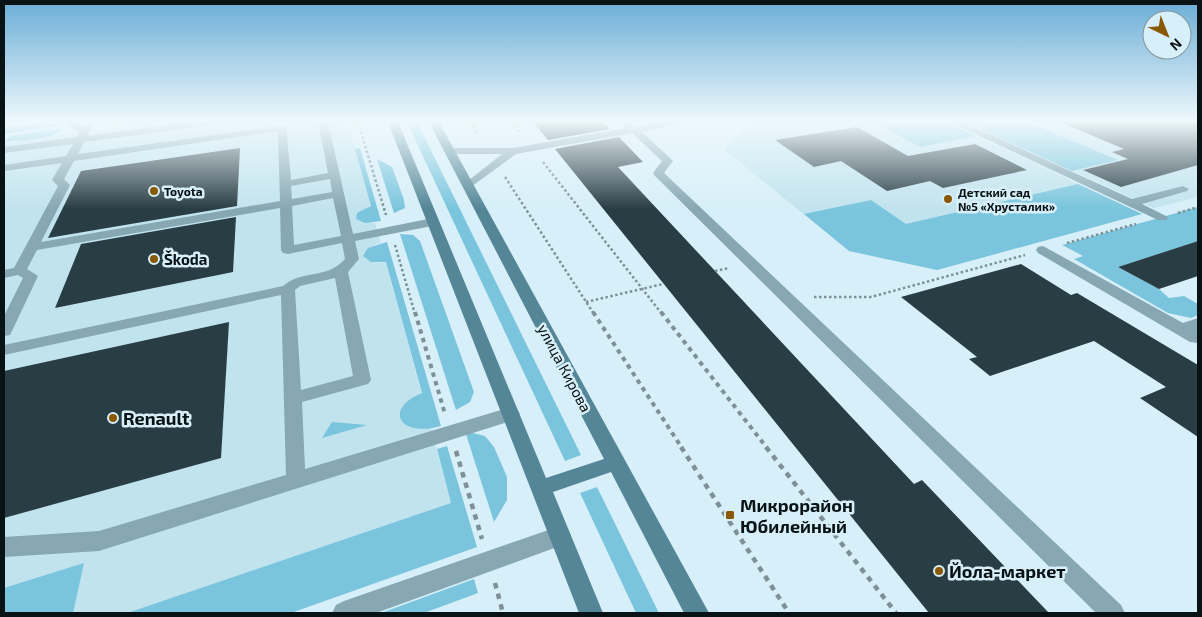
<svg xmlns="http://www.w3.org/2000/svg" width="1202" height="617" font-family="'Exo 2',sans-serif">
	<style>
		.built { fill: #c1e3ee }
		.green { fill: #7ac5dd }
		.building { fill: #293d44 }
		.lines { fill: none; stroke-linecap: round; stroke-linejoin: round }
		.path-far2 { stroke: #7e9096; stroke-width: 2.5; stroke-dasharray: 2.5 2.5; stroke-linecap: butt }
		.path-far1 { stroke: #7e9096; stroke-width: 4; stroke-dasharray: 4.5 4.5; stroke-linecap: butt }
		.path { stroke: #7e9096; stroke-width: 4.5; stroke-dasharray: 5.5 5.5; stroke-linecap: butt }
		.lane { fill: #87a7b2; fill-rule: evenodd }
		.secondary { fill: #548697; fill-rule: evenodd }
		.poi-dot { fill: #8b5802; stroke: #d7eff8; stroke-width: 2 }
		.labels { text-anchor: middle; dominant-baseline: central; stroke-width: 5; stroke-linejoin: round; paint-order: stroke }
		.far-poi-label { font-size: 12px; font-weight: bold; fill: #091215; stroke: #d7eff8; text-anchor: start }
		.poi-label { font-size: 15px; font-weight: bold; fill: #091215; stroke: #d7eff8; text-anchor: start }
		.street-label { font-size: 15px; fill: #091215; stroke: #d7eff8 }
		.near-poi-label { font-size: 18px; font-weight: bold; fill: #091215; stroke: #d7eff8; text-anchor: start }
	</style>
	<rect width="100%" height="100%" fill="#d7eff8"/>
	<g class="built">
		<polygon points="154,122 348,122 371,206 367,207 372,223 375,223 381,243 374,245 378,263 386,262 451,503 127,613 4,613 4,143"/>
		<polygon points="750,122 947,122 1142,214 937,270 849,251 725,150"/>
		<polygon points="965,122 1198,122 1198,197 1154,208"/>
	</g>
	<g class="green">
		<polygon points="48,122 59,122 64,125 4,134 4,128"/>
		<polygon points="407,122 417,122 581,455 565,461"/>
		<polygon points="874,122 947,122 976,136 920,147"/>
		<polygon points="965,122 1027,122 1118,160 1072,171"/>
		<path d="M63,128C52,141 21,140 5,142L10,136Z"/>
		<polygon points="360,148 381,221 365,223 356,219 357,213 371,206 355,149"/>
		<polygon points="377,159 392,167 404,200 405,208 394,213"/>
		<polygon points="1078,184 1142,214 937,270 849,251 804,214 871,200 906,224"/>
		<polygon points="1198,207 1198,241 1118,267 1159,289 1169,298 1184,296 1198,304 1198,315 1191,318 1168,313 1074,259 1083,256 1062,245"/>
		<polygon points="400,234 413,235 420,241 474,392 470,402 456,410"/>
		<path d="M387,242L441,426C399,438 383,409 422,393L386,262H371L363,256L368,248Z"/>
		<polygon points="332,422 367,425 322,438"/>
		<polygon points="465,431 485,436 494,447 507,477 507,500 494,522"/>
		<polygon points="447,446 477,547 291,613 127,613 451,503 437,449"/>
		<polygon points="597,487 659,613 636,613 580,493"/>
		<polygon points="84,563 73,613 4,613 4,588"/>
		<polygon points="474,579 478,593 424,613 381,613"/>
	</g>
	<g class="building">
		<polygon points="533,122 602,122 610,129 548,140"/>
		<polygon points="1060,122 1198,122 1198,165 1121,187 1083,170 1128,159 1112,152 1124,149"/>
		<polygon points="857,127 908,156 975,144 1027,170 943,188 930,181 887,191 841,161 814,167 775,140"/>
		<polygon points="619,137 643,162 618,167 914,484 922,480 1049,613 929,613 555,149"/>
		<polygon points="240,148 237,206 48,238 81,171"/>
		<polygon points="236,217 233,272 55,308 81,244"/>
		<polygon points="1198,241 1198,276 1159,289 1118,267"/>
		<polygon points="1021,264 1071,295 1077,293 1198,365 1198,437 1140,398 1166,387 1094,341 990,376 969,359 977,357 901,297"/>
		<polygon points="229,322 221,458 4,518 4,371"/>
	</g>
	<g class="lines">
		<g class="path-far2">
			<polyline points="358,122 386,215"/>
			<polyline points="470,122 477,134"/>
			<polyline points="511,122 520,133"/>
			<polyline points="543,162 662,314"/>
			<polyline points="505,177 594,314"/>
			<polyline points="1178,213 1198,207"/>
			<polyline points="1067,243 1136,224"/>
			<polyline points="395,245 415,314"/>
			<polyline points="715,271 729,268"/>
			<polyline points="814,297 871,297 1025,255"/>
			<polyline points="586,302 663,284"/>
		</g>
		<g class="path-far1">
			<polyline points="415,312 445,414"/>
			<polyline points="593,312 682,448"/>
			<polyline points="661,312 767,448"/>
		</g>
		<g class="path">
			<polyline points="681,447 789,613"/>
			<polyline points="766,447 896,613"/>
			<polyline points="456,451 482,539"/>
			<polyline points="495,583 503,613"/>
		</g>
		<g class="lane">
			<path d="M65,122H76L83,127L85,122H95L87,136L188,122H215L210,125L84,142L78,154L286,125L291,180L328,173L318,122H328L353,234L433,218L437,219L439,222L437,225L355,241L359,259L348,272L371,380L368,384L302,402L305,469L511,407L517,409L520,414L517,419L99,551L4,557V537L99,531L286,475L281,295L4,355V345L283,286C303,269 326,280 345,259L342,243L288,254L283,253L281,250L280,208L37,250L27,269L38,276L12,331L10,335L4,336V316L23,278L18,275L4,278V270L14,268L58,186L52,180L62,163L4,171V165L66,156L73,144L4,153V147L77,137L79,133ZM278,131L280,201L41,242L70,185L64,179L74,161ZM330,179L332,192L292,199L291,186ZM333,198L341,236L294,245L292,206ZM335,278L353,376L301,390L295,290L300,286Z"/>
			<polygon points="620,122 631,122 636,127 663,122 686,122 642,132 673,161 664,173 1121,605 1125,613 1096,613 654,175 653,173 662,161 632,133 516,154 468,189 464,188 464,184 502,154 449,154 444,151 449,148 513,148 626,128"/>
			<polygon points="950,122 963,122 1132,199 1183,186 1189,189 1187,191 1142,204 1168,217 1166,220 1158,220"/>
			<polygon points="1043,246 1183,323 1198,318 1198,343 1190,342 1038,253 1036,250 1038,247"/>
			<polygon points="560,526 568,529 571,536 568,543 376,613 332,613 336,605 344,601"/>
		</g>
		<polygon class="secondary" points="388,122 398,122 546,478 604,459 429,122 439,122 709,613 684,613 611,472 553,492 603,613 579,613"/>
	</g>
	<linearGradient id="sky" x2="0" y2="1"><stop stop-color="#6badd6"/><stop offset="0.58" stop-color="#edf8fc"/><stop offset="1" stop-color="#edf8fc" stop-opacity="0"/></linearGradient>
	<rect width="1202" height="209" fill="url(#sky)"/>
	<g class="poi-dot">
		<circle cx="154" cy="191" r="5"/>
		<circle cx="948" cy="199" r="5"/>
		<circle cx="154" cy="259" r="5"/>
		<circle cx="113" cy="418" r="5"/>
		<rect x="725" y="510" width="10" height="10" rx="2.5"/>
		<circle cx="939" cy="571" r="5"/>
	</g>
	<g class="labels">
		<g class="far-poi-label">
			<text x="164" y="191">Toyota</text>
			<text x="958" y="192">Детский сад<tspan x="958" dy="14">№5 «Хрусталик»</tspan></text>
		</g>
		<g class="poi-label">
			<text x="164" y="259">Škoda</text>
		</g>
		<g class="street-label">
			<text transform="translate(565 368) rotate(62)">улица Кирова</text>
		</g>
		<g class="near-poi-label">
			<text x="123" y="418">Renault</text>
			<text x="740" y="505">Микрорайон<tspan x="740" dy="21">Юбилейный</tspan></text>
			<text x="949" y="571">Йола-маркет</text>
		</g>
	</g>
	<rect width="1202" height="617" fill="none" stroke="#091215" stroke-width="10"/>
	<g transform="translate(1167 35) rotate(137)"><circle r="24" fill="#d7eff8" stroke="#85979d"/>
	<path d="M0-4L9 19L0 12L-9 19Z" fill="#8b5802"/>
	<text y="-8" font-size="14" font-weight="bold" text-anchor="middle" fill="#091215">N</text>
	</g>
</svg>
